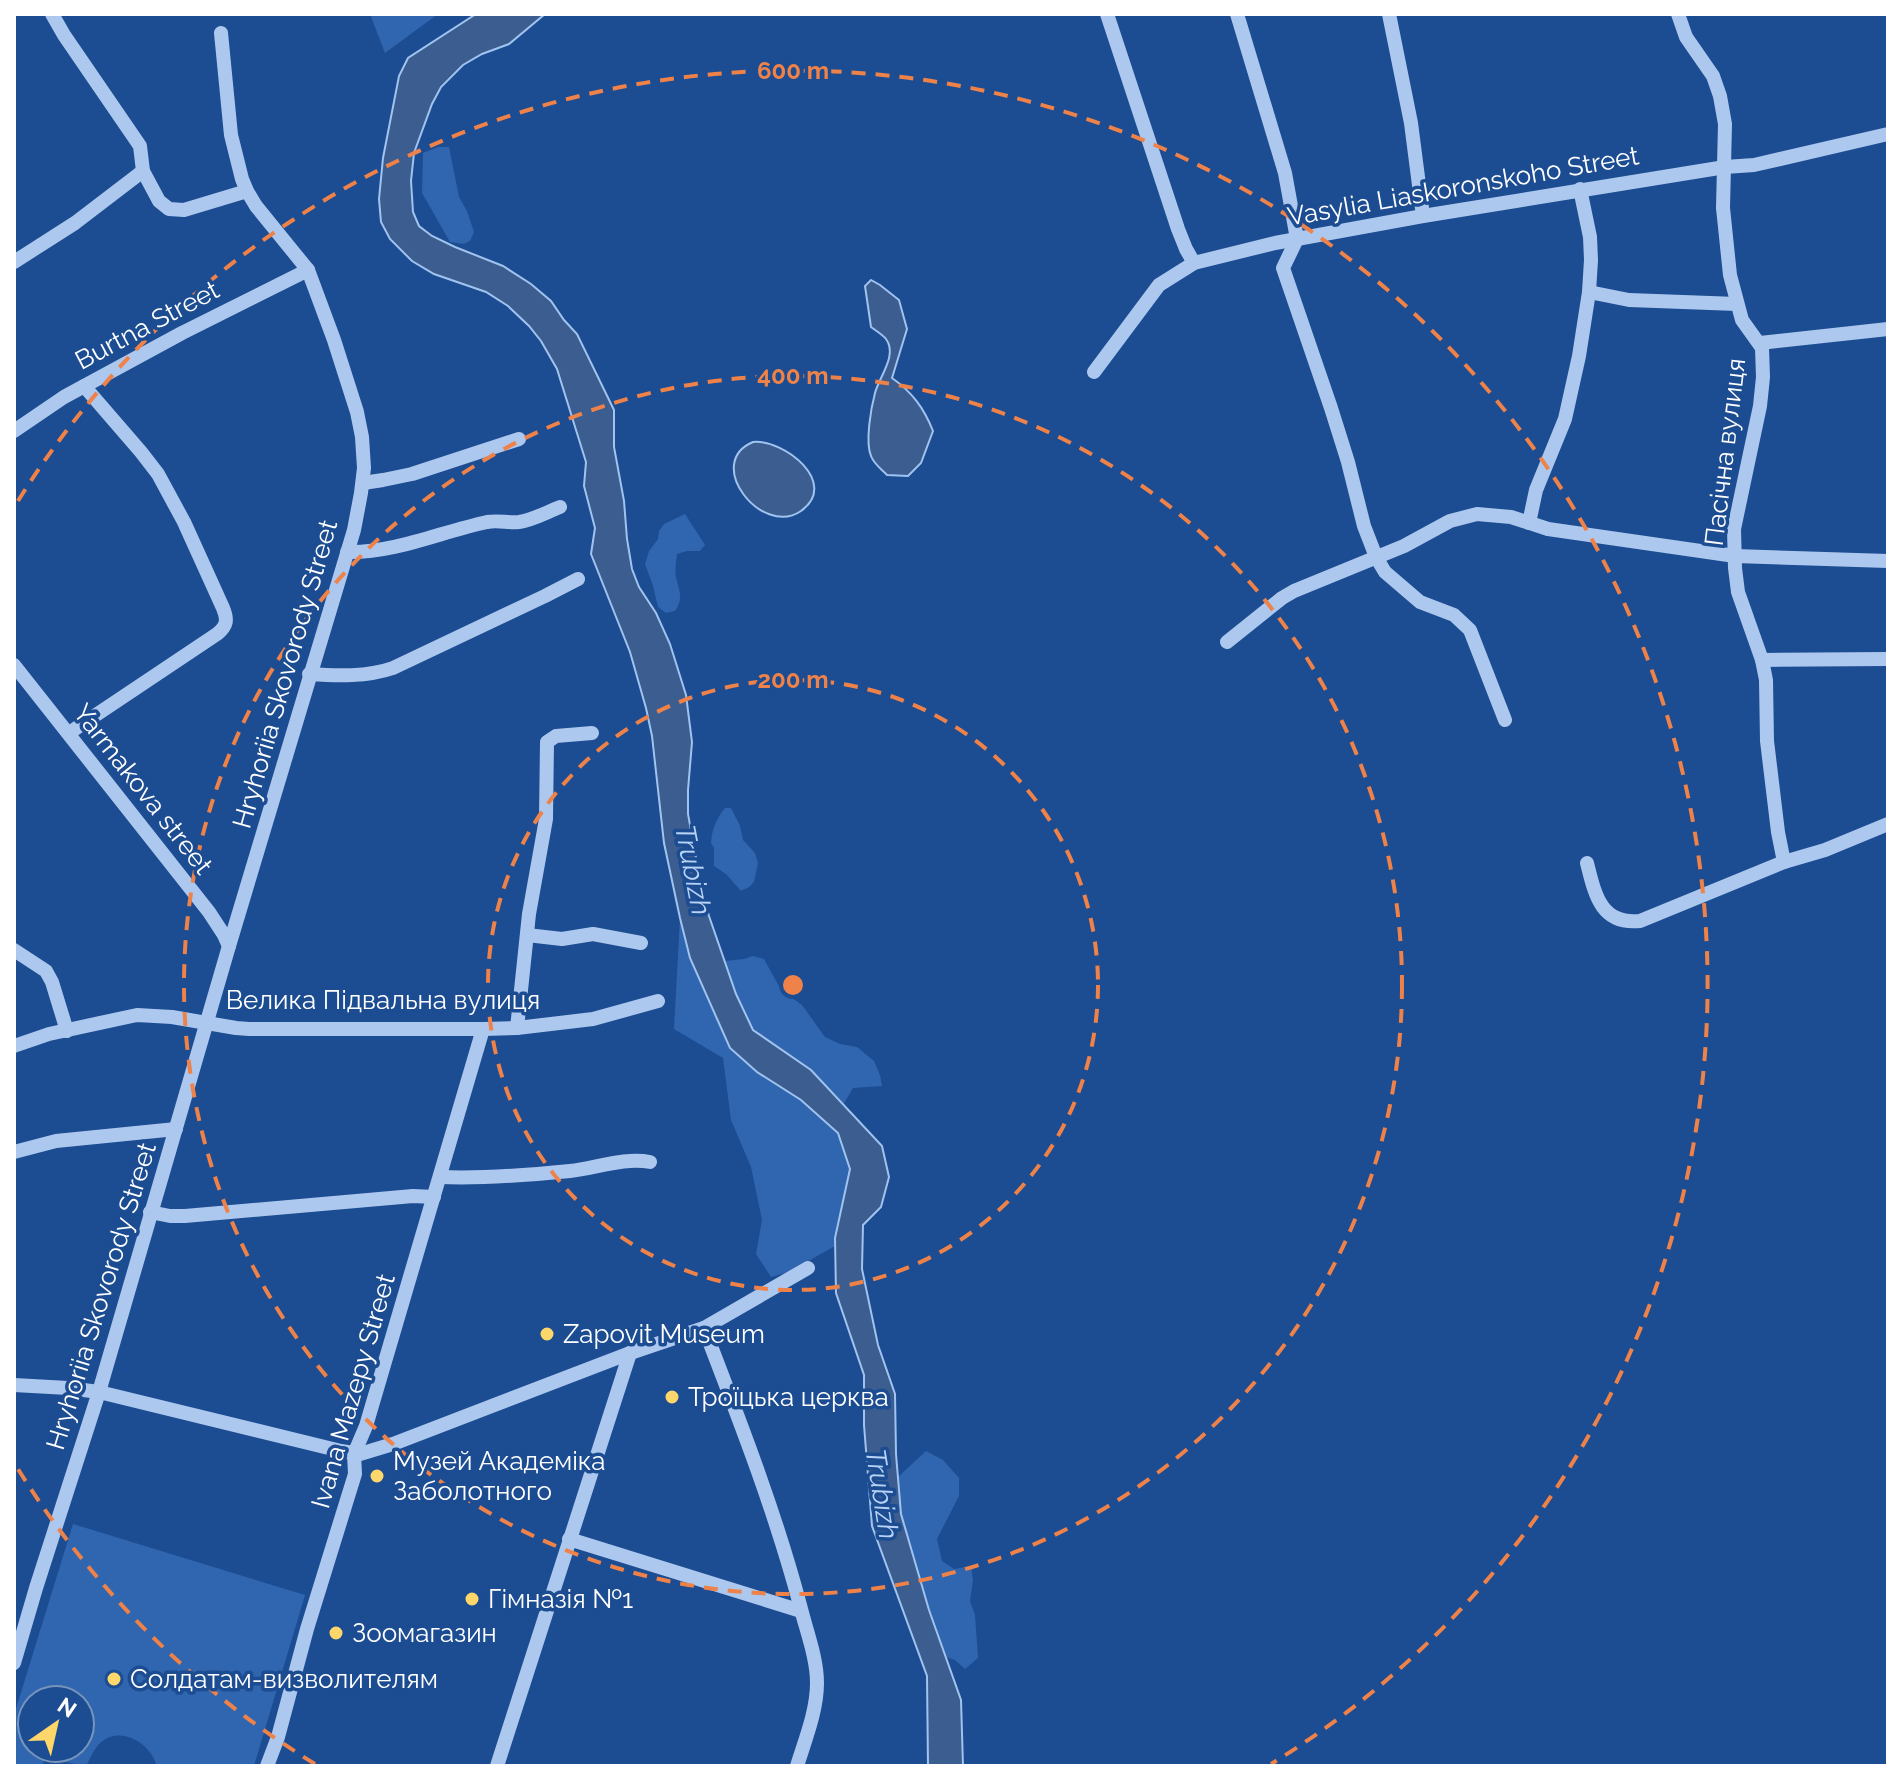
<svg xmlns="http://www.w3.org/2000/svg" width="1902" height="1780" font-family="Raleway,sans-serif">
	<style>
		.green { fill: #3066af; fill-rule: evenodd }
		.water { fill: #3b5d8f; stroke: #a0c3f0; stroke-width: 2 }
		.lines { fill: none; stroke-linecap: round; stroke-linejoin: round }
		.minor { stroke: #adc8ee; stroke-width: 14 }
		.ring { fill: none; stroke: #ee8249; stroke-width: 4; stroke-dasharray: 14 10 }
		.poi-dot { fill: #fed76b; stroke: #1c4c91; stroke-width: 3 }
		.labels { text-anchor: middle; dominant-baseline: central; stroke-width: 7; stroke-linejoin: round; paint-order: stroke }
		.street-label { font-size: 26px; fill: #fff; stroke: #1c4c91 }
		.poi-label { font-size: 26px; fill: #fff; stroke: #1c4c91; text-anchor: start }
		.water-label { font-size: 28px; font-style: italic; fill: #b9d3f5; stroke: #1c4c91 }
		.centre { fill: #ee8249; stroke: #1c4c91; stroke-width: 4 }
		.ring-label { font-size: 24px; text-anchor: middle; font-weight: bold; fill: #ee8249; stroke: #1c4c91; stroke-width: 7; stroke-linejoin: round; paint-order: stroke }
	</style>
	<rect width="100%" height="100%" fill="#1c4c91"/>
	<g class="green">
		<polygon points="370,14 438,14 385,53"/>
		<polygon points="438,147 449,147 459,197 467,211 474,232 470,241 464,244 450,242 422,193 423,153"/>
		<path d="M685,514L705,545L700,551H687L677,554C676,563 674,572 677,581C680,593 683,600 675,611L666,613L658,607L653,586L645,564L649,551L658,539L659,531L664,524Z"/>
		<path d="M725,808H731L740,826L743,840L755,853L758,863L754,882L749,887L741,891L726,874L714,866V848L711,843C712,829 716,819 725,808Z"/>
		<polygon points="680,918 725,961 744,959 753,956 764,959 781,990 802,1005 825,1037 840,1044 857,1047 874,1061 880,1075 882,1086 853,1088 843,1105 838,1133 850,1169 835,1238 835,1246 789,1272 771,1277 756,1254 762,1220 751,1167 731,1120 723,1058 674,1029"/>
		<polygon points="926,1451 943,1460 959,1478 959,1496 937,1539 942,1561 954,1569 971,1566 973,1580 970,1601 975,1615 978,1658 965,1669 955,1660 946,1657 929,1610 901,1514 898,1477"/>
		<path d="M73,1524L305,1595L254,1766H157C151,1744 121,1724 100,1743C94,1749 90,1759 86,1766L45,1758L42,1766H21L14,1763V1715ZM80,1700V1748H32V1700Z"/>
	</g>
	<g class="water">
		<polygon points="476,14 545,14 509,44 482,54 463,65 441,87 432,104 414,153 411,181 413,212 419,226 432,236 455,247 503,266 531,284 551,301 564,320 577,334 614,410 614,447 624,501 627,539 632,569 639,587 656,613 670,644 686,695 692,742 688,790 688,814 702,891 709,916 736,994 753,1030 811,1070 882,1146 889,1177 881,1207 863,1225 862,1269 878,1345 895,1394 896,1454 901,1514 929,1610 961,1700 963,1766 928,1766 927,1676 872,1526 864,1425 864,1375 836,1293 835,1238 850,1169 838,1133 801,1100 757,1072 730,1048 690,958 680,918 664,843 652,736 646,708 630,652 591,554 595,528 584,486 586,462 557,369 541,341 529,326 508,306 486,292 434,274 412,261 390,239 381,222 379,199 383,158 399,76 408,58"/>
		<path d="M871,280L880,285L899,300L907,329L892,378C912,392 924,408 933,431L921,463L908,476L887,475C881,469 874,464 871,456C865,442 871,408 875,393C879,377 898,355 886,339C883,335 875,330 871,327L865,286Z"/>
		<path d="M753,442C784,439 840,483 801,511C762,538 703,463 753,442Z"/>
	</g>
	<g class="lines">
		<g class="minor">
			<polyline points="52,14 64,35 140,146 143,171 159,201 169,209 184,210 247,191"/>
			<polyline points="1107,14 1178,229 1186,249 1194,263"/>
			<polyline points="1237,14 1285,173 1297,239 1283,268 1331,408 1348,462 1364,526 1376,557 1385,572 1420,602 1454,615 1470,630 1505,720"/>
			<polyline points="1389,14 1411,123 1423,216"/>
			<polyline points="1678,14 1686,37 1713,76 1720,96 1725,124 1723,208 1730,275 1742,320 1762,348 1763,377 1760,406 1734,529 1735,568 1738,592 1762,660 1766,680 1767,741 1778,832 1784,862"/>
			<polyline points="14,262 75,223 143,171"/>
			<polyline points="1589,292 1629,300 1737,304"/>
			<polyline points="1760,343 1888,329"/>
			<polyline points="1094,372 1159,285 1194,263 1275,243 1423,216 1725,167 1754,165 1888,134"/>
			<polyline points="14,431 64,397 182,333 308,270"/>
			<polyline points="363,483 383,480 412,474 519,439"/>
			<polyline points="1529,523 1536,490 1565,419 1579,356 1589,292 1591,260 1590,237 1580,189"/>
			<path d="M347,552C396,553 440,532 487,522C498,520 508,523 519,522C533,520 547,512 560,507"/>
			<polyline points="1227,642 1282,598 1294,591 1404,546 1450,521 1477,514 1511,517 1548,529 1735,556 1888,561"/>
			<polyline points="1762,660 1888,659"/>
			<polyline points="14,665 209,912 224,935 229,946"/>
			<path d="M309,674C337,676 367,677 393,668L545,596L578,579"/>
			<path d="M69,733L217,634C227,626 228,620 223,608L184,522L158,474L141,452L84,386"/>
			<path d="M1587,863C1595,895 1601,925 1640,921L1784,862L1825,850L1888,824"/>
			<polyline points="527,935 562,939 593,934 641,943"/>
			<polyline points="14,950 46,971 52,982 67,1031"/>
			<polyline points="517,1028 529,914 546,819 547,742 556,736 592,733"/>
			<polyline points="14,1046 49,1034 137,1015 172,1017 236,1028 249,1029 483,1029 517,1028 593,1019 658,1001"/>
			<polyline points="14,1152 56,1141 176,1129"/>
			<path d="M440,1177C480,1179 529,1175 570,1171C596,1168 625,1157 650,1162"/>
			<polyline points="150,1212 170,1216 185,1216 413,1196 434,1197"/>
			<path d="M704,1328C739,1419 775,1511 800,1605C806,1630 817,1657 817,1683C817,1711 805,1740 797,1766"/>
			<polyline points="14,1385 68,1388 99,1392 341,1451 360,1454 393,1444 630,1353 704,1328 808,1268"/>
			<polyline points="569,1539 801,1611"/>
			<polyline points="14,1663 36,1588 99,1392 229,946 354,530 361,493 364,468 362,437 357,412 334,340 308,270 256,206 247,191 242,179 231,135 221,33"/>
			<polyline points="267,1766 278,1737 307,1629 355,1474 354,1454 366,1426 483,1029"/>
			<polyline points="497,1766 630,1353"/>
		</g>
	</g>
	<g class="ring">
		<circle cx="793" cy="985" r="305"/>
		<circle cx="793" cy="985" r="609"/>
		<path d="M315 1764A914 914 0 0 1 18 1469M18 501A914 914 0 1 1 1271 1764"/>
	</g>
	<g class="poi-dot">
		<circle cx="547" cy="1334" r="8"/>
		<circle cx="672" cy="1397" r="8"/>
		<circle cx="377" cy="1476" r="8"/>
		<circle cx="472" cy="1599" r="8"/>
		<circle cx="336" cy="1633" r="8"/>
		<circle cx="114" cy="1679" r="8"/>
	</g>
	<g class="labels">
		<g class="street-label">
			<text transform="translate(1463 186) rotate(-10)">Vasylia Liaskoronskoho Street</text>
			<text transform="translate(147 325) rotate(-28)">Burtna Street</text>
			<text transform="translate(1725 452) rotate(-83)">Пасічна вулиця</text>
			<text transform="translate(285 674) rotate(-74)">Hryhoriia Skovorody Street</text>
			<text transform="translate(143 789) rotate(52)">Yarmakova street</text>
			<text x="383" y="1000">Велика Підвальна вулиця</text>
			<text transform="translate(101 1296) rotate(-73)">Hryhoriia Skovorody Street</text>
			<text transform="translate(353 1391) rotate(-74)">Ivana Mazepy Street</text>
		</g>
		<g class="poi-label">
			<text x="563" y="1334">Zapovit Museum</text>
			<text x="688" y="1397">Троїцька церква</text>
			<text x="393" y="1461">Музей Академіка<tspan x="393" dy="30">Заболотного</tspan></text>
			<text x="488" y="1599">Гімназія №1</text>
			<text x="352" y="1633">Зоомагазин</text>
			<text x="130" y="1679">Солдатам-визволителям</text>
		</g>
		<g class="water-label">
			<text transform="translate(693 870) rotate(79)">Trubizh</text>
			<text transform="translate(882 1494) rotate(81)">Trubizh</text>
		</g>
	</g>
	<circle cx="793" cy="985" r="12" class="centre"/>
	<g class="ring-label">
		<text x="793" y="79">600 m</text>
		<text x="793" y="384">400 m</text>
		<text x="793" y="688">200 m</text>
	</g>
	<rect width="1902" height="1780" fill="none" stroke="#ffffff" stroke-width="32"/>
	<g transform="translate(56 1724) rotate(34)"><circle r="38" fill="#1c4c91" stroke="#7794bd" stroke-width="2"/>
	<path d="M0-6L14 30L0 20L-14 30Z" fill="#fed76b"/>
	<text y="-12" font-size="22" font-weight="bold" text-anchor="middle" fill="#ffffff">N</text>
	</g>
</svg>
